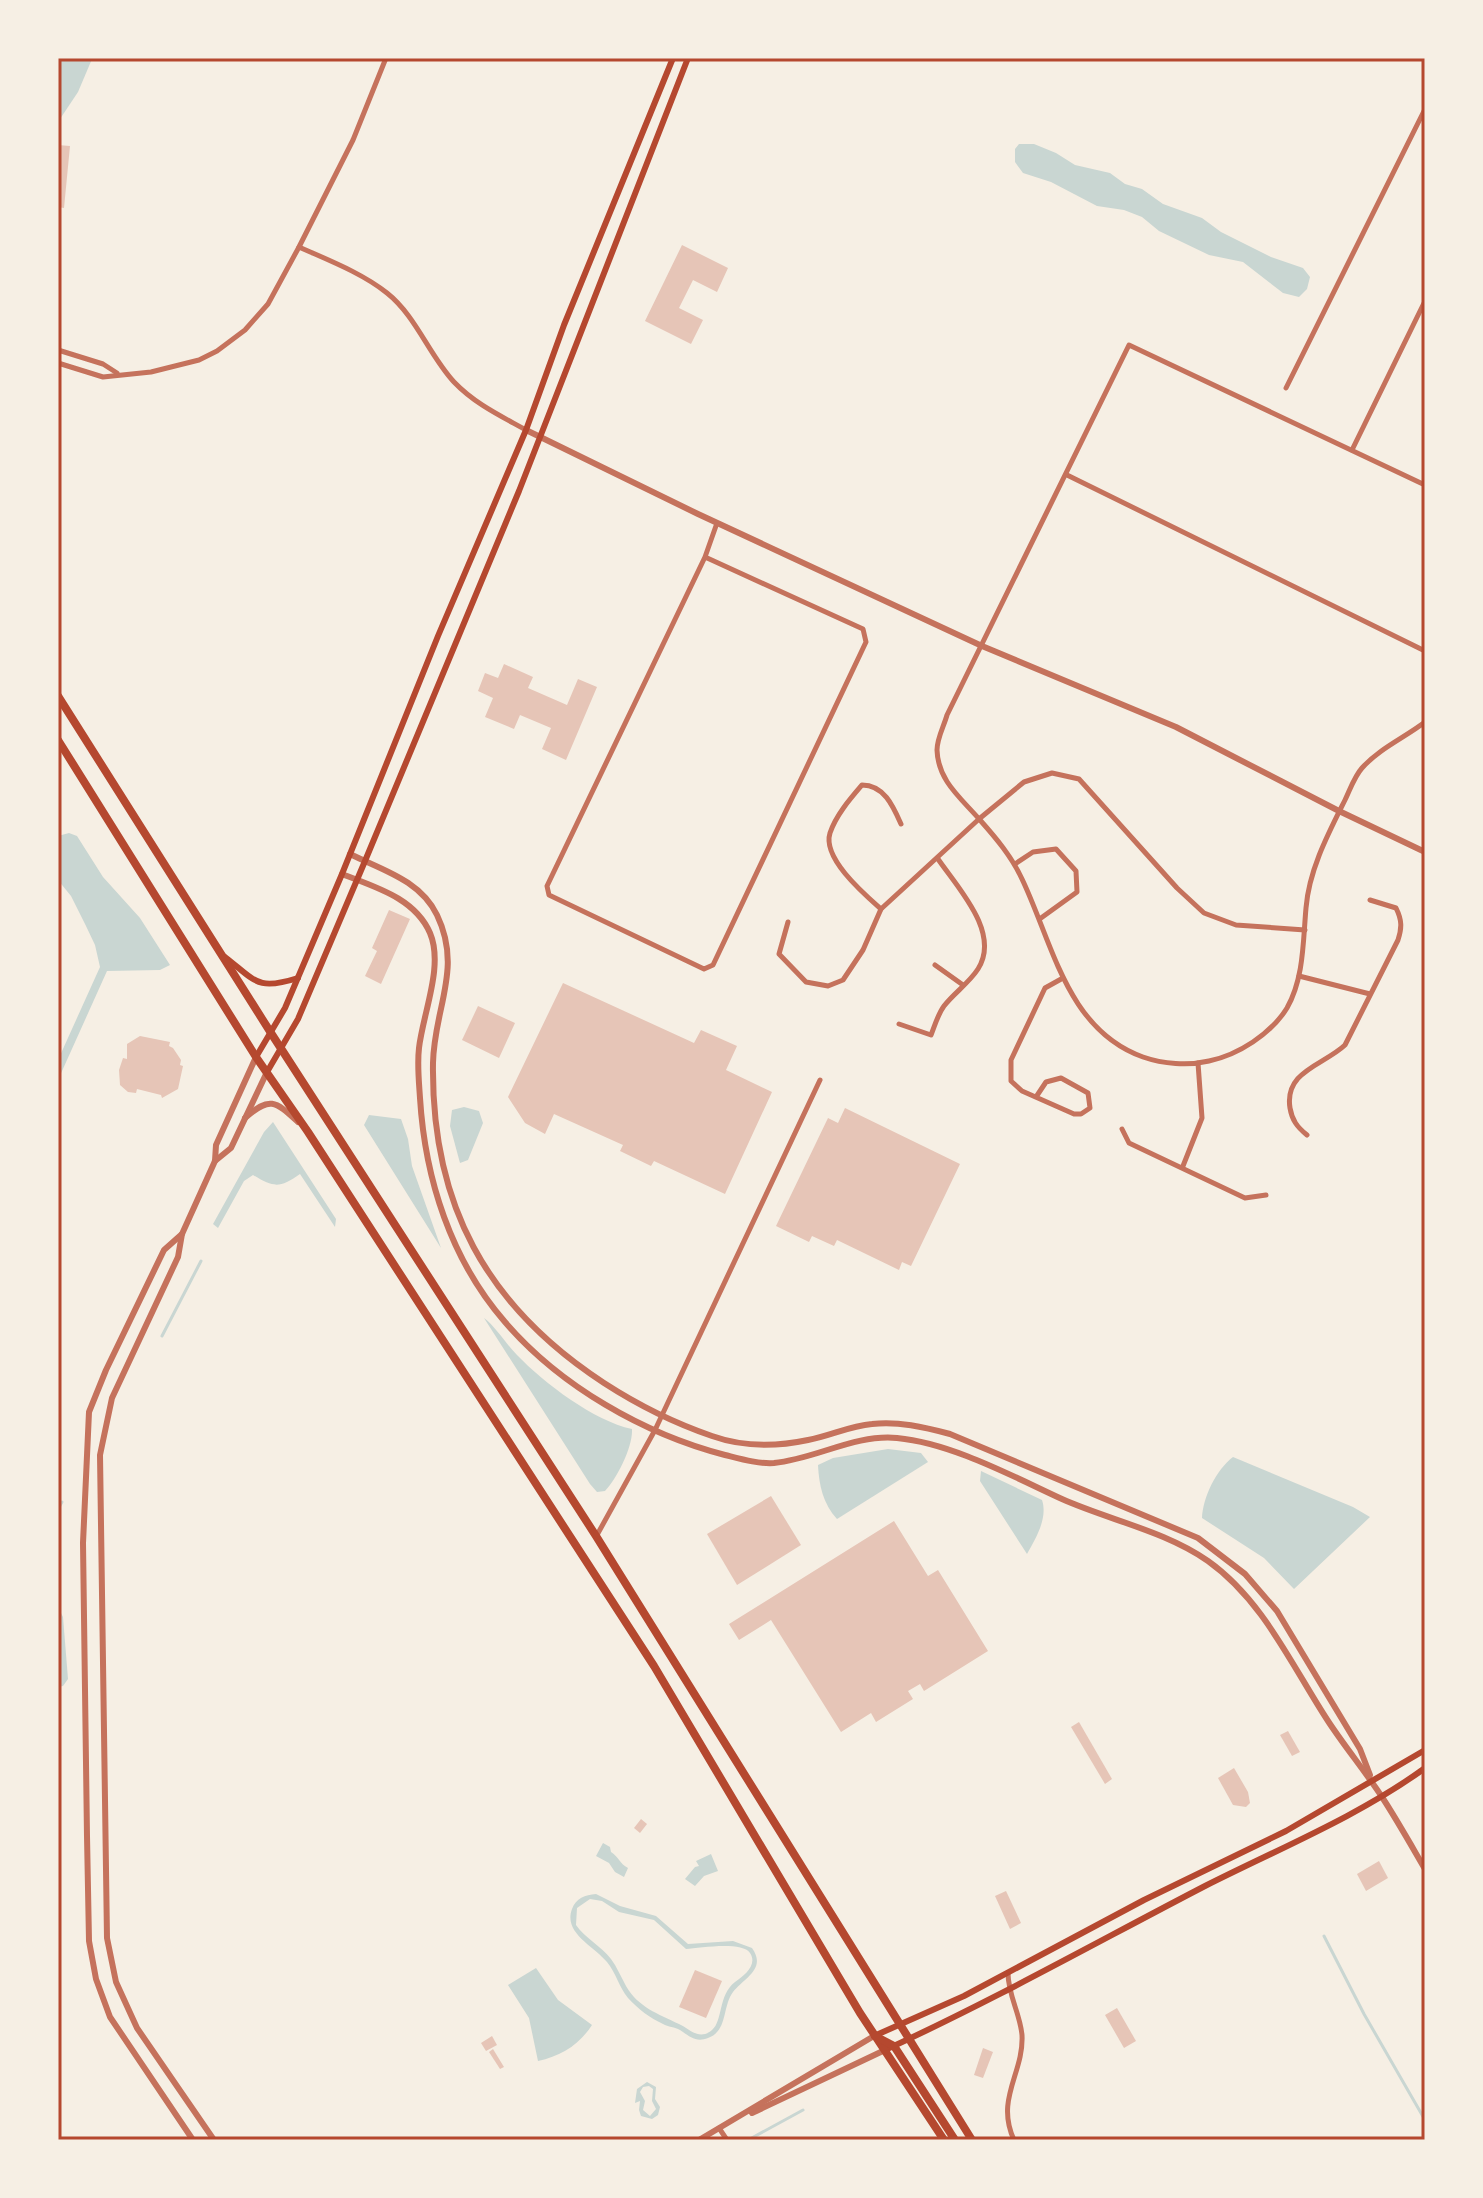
<svg xmlns="http://www.w3.org/2000/svg" width="1483" height="2198" font-family="Arial,sans-serif">
	<style>
		.water { fill: #c9d6d2; fill-rule: evenodd }
		.lines { fill: none; stroke-linecap: round; stroke-linejoin: round }
		.stream { stroke: #c9d6d2; stroke-width: 3 }
		.building { fill: #e6c5b7 }
		.minor { stroke: #c5725c; stroke-width: 5 }
		.tertiary { stroke: #c5725c; stroke-width: 6 }
		.secondary { stroke: #b5482f; stroke-width: 6 }
		.trunk { stroke: #b5482f; stroke-width: 8 }
		.neatline { fill: none; stroke: #b5482f; stroke-width: 3 }
	</style>
	<rect width="100%" height="100%" fill="#f6efe4"/>
	<g class="water">
		<polygon points="58,58 92,59 78,92 58,122"/>
		<polygon points="1019,144 1034,144 1056,153 1075,165 1110,173 1125,184 1142,189 1163,204 1202,218 1221,232 1271,257 1303,268 1310,277 1307,289 1299,297 1283,293 1243,262 1209,255 1159,231 1142,217 1124,210 1097,206 1051,182 1023,173 1015,162 1015,149"/>
		<polygon points="69,833 77,836 103,877 140,918 170,965 160,970 107,971 58,1080 58,1060 100,967 95,945 86,926 71,896 58,880 58,836"/>
		<polygon points="464,1107 479,1111 483,1123 468,1160 460,1163 450,1126 452,1110"/>
		<polygon points="369,1115 401,1119 408,1139 412,1166 441,1248 364,1125"/>
		<path d="M273,1122L336,1219L335,1227L300,1174C280,1188 274,1188 253,1175L244,1181L218,1228L213,1224L264,1132Z"/>
		<path d="M484,1318C496,1327 506,1344 517,1355C544,1383 594,1421 632,1429C633,1447 617,1478 605,1491L597,1492L590,1484Z"/>
		<path d="M888,1449L921,1453L928,1462L837,1519C823,1504 819,1485 818,1465L833,1458Z"/>
		<path d="M1233,1457L1353,1507L1370,1517L1294,1589L1264,1558L1202,1518C1203,1497 1216,1470 1233,1457Z"/>
		<path d="M981,1471L1042,1500C1048,1518 1036,1538 1027,1554L980,1481Z"/>
		<polygon points="58,1607 63,1617 68,1679 63,1686 58,1687"/>
		<path d="M603,1843L610,1847L611,1852C618,1856 620,1864 628,1868L624,1877L615,1872L609,1863L596,1856Z"/>
		<polygon points="711,1854 718,1871 704,1876 695,1886 685,1879 695,1867 699,1866 696,1861"/>
		<path d="M596,1894L620,1906L656,1916L688,1944L733,1941L752,1948C767,1969 744,1978 733,1992C722,2007 728,2031 708,2038C696,2043 689,2036 680,2030C675,2027 668,2027 663,2024C650,2018 638,2009 628,1998C619,1987 616,1973 607,1962C594,1946 563,1933 572,1909C576,1898 585,1895 596,1894ZM590,1899L602,1901L619,1912L654,1920L686,1949C700,1948 742,1941 750,1953C758,1965 744,1976 735,1982C718,1995 723,2021 712,2030C699,2041 690,2029 679,2024C658,2014 638,2007 626,1986C621,1977 617,1967 611,1959C601,1946 585,1938 576,1925L577,1908Z"/>
		<path d="M536,1968L558,2000L592,2025C579,2045 561,2056 538,2061L529,2018L508,1985Z"/>
		<path d="M647,2082L656,2087L655,2099L660,2107L658,2115L652,2119L641,2116L639,2110L640,2101L635,2103L637,2089ZM649,2086L653,2089L652,2101L656,2109L650,2116L643,2110L645,2101L640,2092L643,2087Z"/>
	</g>
	<g class="lines">
		<g class="stream">
			<polyline points="162,1336 201,1261"/>
			<polyline points="58,1509 62,1502"/>
			<polyline points="1324,1936 1364,2014 1425,2120"/>
			<polyline points="748,2140 803,2110"/>
		</g>
	</g>
	<g class="building">
		<polygon points="58,145 70,146 64,208 58,207"/>
		<polygon points="682,245 728,268 717,292 693,280 679,308 703,320 691,344 645,321"/>
		<polygon points="504,664 533,677 528,688 567,705 578,679 597,687 566,760 542,749 551,728 520,715 514,729 485,717 493,698 478,691 485,673 498,678"/>
		<polygon points="389,910 410,919 381,984 365,976 377,951 372,948"/>
		<polygon points="563,983 694,1043 701,1030 737,1046 726,1070 772,1092 725,1194 654,1161 651,1166 620,1151 623,1145 554,1114 545,1134 525,1123 508,1097"/>
		<polygon points="478,1006 515,1023 499,1058 462,1040"/>
		<polygon points="140,1036 170,1042 169,1046 173,1048 181,1060 180,1065 183,1066 178,1089 162,1098 161,1095 137,1089 136,1093 128,1092 120,1085 119,1070 123,1058 127,1059 127,1044"/>
		<polygon points="845,1108 960,1164 911,1266 902,1262 899,1270 837,1240 834,1246 812,1236 809,1242 776,1226 828,1118 838,1123"/>
		<polygon points="771,1496 801,1545 737,1585 707,1534"/>
		<polygon points="894,1521 928,1576 938,1570 988,1651 924,1691 920,1684 908,1691 913,1699 876,1722 871,1713 841,1732 771,1620 739,1640 729,1624"/>
		<polygon points="1079,1722 1112,1779 1105,1784 1071,1727"/>
		<polygon points="1288,1731 1300,1752 1292,1756 1280,1735"/>
		<polygon points="1234,1768 1248,1792 1250,1803 1246,1807 1233,1805 1218,1778"/>
		<polygon points="641,1819 647,1824 640,1833 634,1828"/>
		<polygon points="1379,1861 1388,1878 1366,1891 1357,1874"/>
		<polygon points="1006,1891 1021,1923 1010,1929 995,1896"/>
		<polygon points="695,1970 722,1981 706,2018 679,2007"/>
		<polygon points="1117,2008 1136,2041 1124,2048 1105,2015"/>
		<polygon points="492,2036 497,2045 486,2051 481,2043"/>
		<polygon points="983,2048 993,2052 983,2078 974,2075"/>
		<polygon points="493,2049 504,2067 500,2069 489,2052"/>
	</g>
	<g class="lines">
		<g class="minor">
			<path d="M299,247C328,260 362,273 387,293C416,316 429,355 454,382C475,404 501,416 526,430"/>
			<polyline points="58,350 103,364 117,373"/>
			<polyline points="58,363 103,377 151,372 199,360 217,351 245,330 268,304 299,247 353,140 386,58"/>
			<polyline points="1286,388 1425,109"/>
			<polyline points="1352,450 1425,301"/>
			<polyline points="1067,475 1425,651"/>
			<path d="M1425,485L1129,345L947,715C944,726 937,738 937,750C938,781 961,798 980,820C996,838 1012,857 1022,879C1053,944 1067,1030 1143,1057C1163,1064 1188,1066 1209,1061C1238,1055 1271,1034 1287,1008C1304,978 1303,941 1306,908C1309,870 1328,834 1345,800C1350,790 1354,777 1362,768C1380,748 1404,738 1425,722"/>
			<polyline points="705,557 863,629 866,642 713,965 704,969 549,895 547,886 705,557 717,523"/>
			<polyline points="1015,864 1033,852 1056,849 1076,871 1077,892 1041,918"/>
			<path d="M881,909C864,894 822,858 830,833C836,815 850,799 862,785C884,785 893,806 901,824"/>
			<polyline points="788,922 779,954 806,982 828,986 843,980 863,950 881,909 979,819 1024,782 1052,773 1079,779 1177,888 1204,913 1236,925 1305,930"/>
			<polyline points="935,965 963,985"/>
			<polyline points="1299,976 1370,994"/>
			<path d="M899,1024L931,1035C935,1025 938,1014 944,1006C954,993 969,983 978,969C1001,933 958,888 938,859"/>
			<polyline points="1036,1097 1046,1082 1061,1078 1088,1093 1090,1108 1081,1114 1074,1114 1022,1091 1011,1081 1011,1060 1045,988 1063,978"/>
			<polyline points="1122,1129 1129,1143 1245,1198 1266,1195"/>
			<path d="M1307,1135C1297,1127 1292,1120 1290,1108C1284,1071 1324,1065 1345,1045L1398,940C1402,928 1402,920 1396,908L1370,900"/>
			<polyline points="1183,1166 1202,1118 1198,1063"/>
			<polyline points="597,1535 655,1430 820,1080"/>
			<path d="M1008,1973C1008,1995 1020,2013 1022,2035C1024,2073 995,2099 1014,2140"/>
			<polyline points="719,2128 727,2140"/>
		</g>
		<g class="tertiary">
			<polyline points="526,430 698,514 982,646 1176,727 1339,811 1425,852"/>
			<path d="M350,854C382,870 420,880 437,915C463,969 434,1008 433,1063C431,1204 486,1306 604,1383C638,1405 674,1423 712,1436C743,1447 775,1447 808,1440C830,1436 849,1426 872,1424C898,1421 924,1427 950,1434L1198,1538L1245,1574L1277,1611L1360,1749L1370,1775"/>
			<path d="M342,874C375,887 415,898 430,933C444,966 423,1013 419,1048C417,1065 419,1082 420,1098C425,1179 451,1260 505,1322C560,1386 644,1434 725,1455C741,1459 758,1464 774,1463C816,1459 854,1434 897,1438C951,1443 1012,1476 1062,1499C1109,1520 1165,1531 1208,1561C1263,1600 1292,1666 1328,1721C1345,1747 1365,1771 1382,1797C1397,1820 1411,1845 1425,1869"/>
			<path d="M245,1118C270,1096 275,1101 298,1122"/>
			<polyline points="215,1161 231,1148 267,1072"/>
			<polyline points="182,1234 164,1250 106,1370 89,1412 83,1543 87,1836 89,1941 96,1979 110,2017 193,2140"/>
			<polyline points="752,2113 885,2050"/>
			<polyline points="214,2140 137,2028 116,1982 107,1938 100,1455 112,1398 178,1257 182,1234 215,1161 216,1145 256,1057"/>
			<polyline points="699,2140 874,2036"/>
		</g>
		<g class="secondary">
			<path d="M225,957C256,981 257,991 298,978"/>
			<polyline points="256,1057 285,1008 342,874 438,636 526,430 564,325 673,58"/>
			<polyline points="267,1072 298,1019 365,861 519,491 688,58"/>
			<polyline points="874,2036 964,1996 1144,1900 1286,1831 1425,1750"/>
			<path d="M885,2050C994,2000 1099,1941 1205,1886C1278,1849 1359,1816 1425,1768"/>
		</g>
		<g class="trunk">
			<polyline points="58,696 271,1033 596,1536 972,2140"/>
			<polyline points="58,740 256,1057 308,1132 654,1666 860,2013 944,2140"/>
			<polyline points="875,2036 894,2046 955,2140"/>
		</g>
	</g>
	<rect width="1483" height="2198" fill="none" stroke="#f6efe4" stroke-width="120"/>
	<rect x="60" y="60" width="1363" height="2078" class="neatline"/>
</svg>
